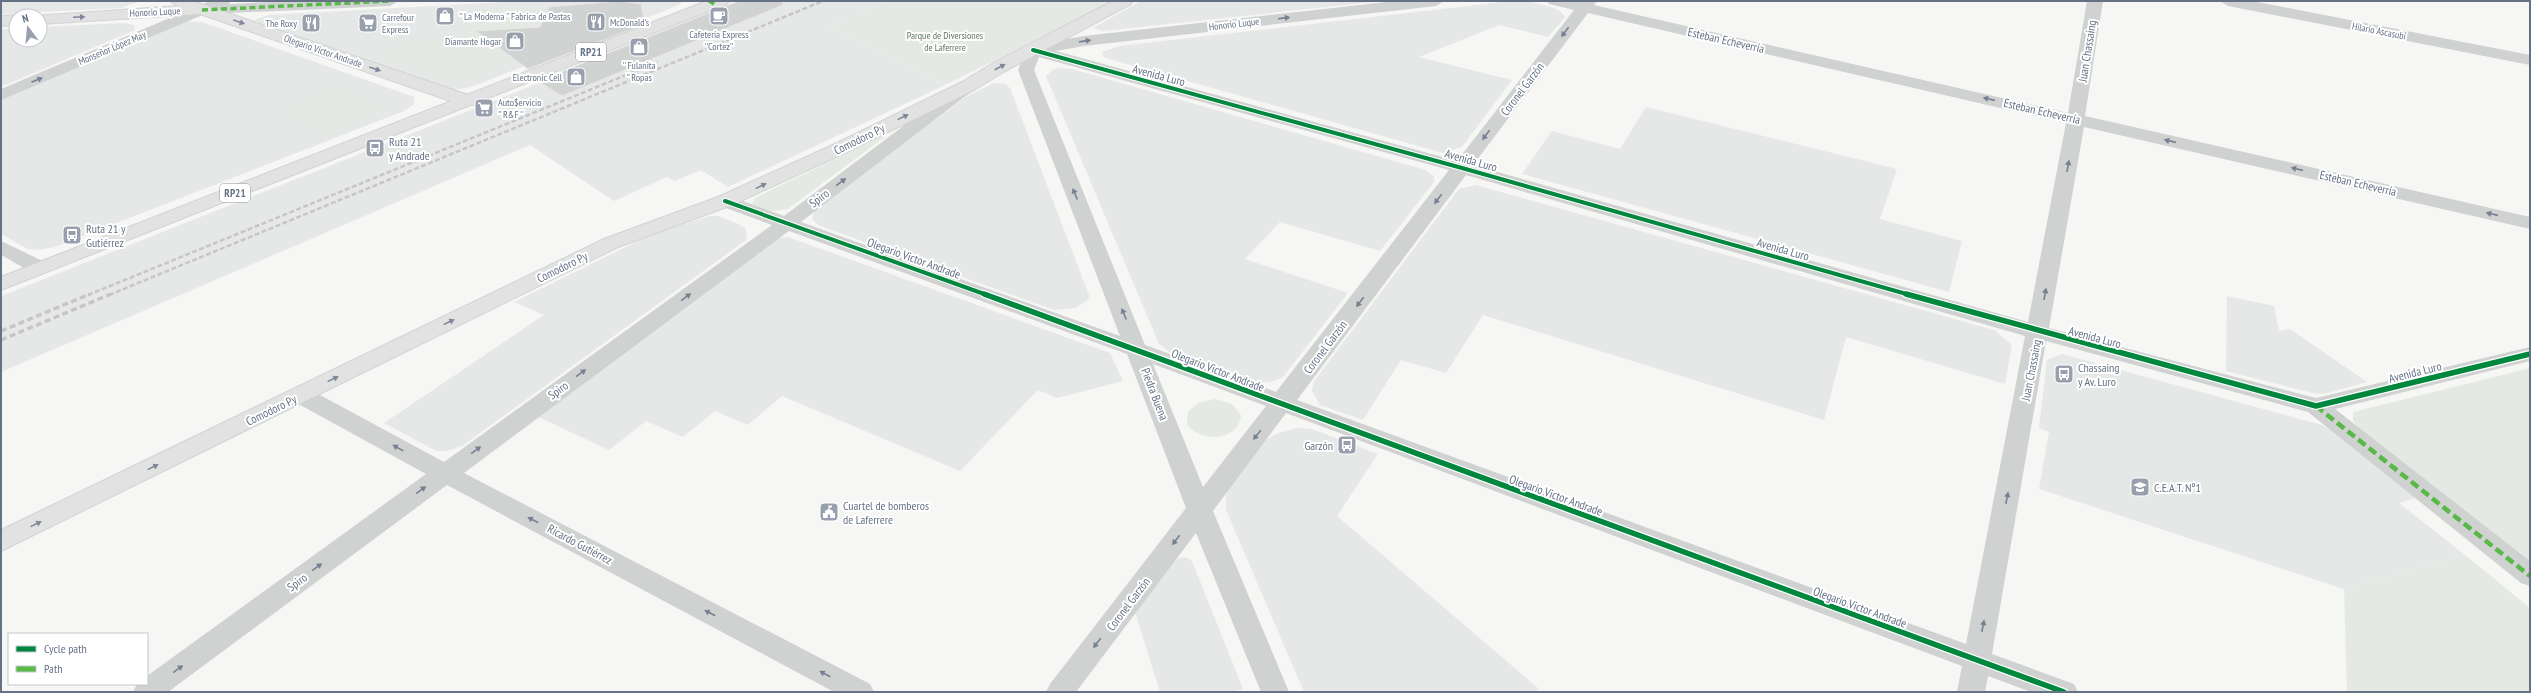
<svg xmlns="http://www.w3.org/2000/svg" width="2531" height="693" font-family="'PT Sans Narrow',sans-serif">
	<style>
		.built { fill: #e6e7e7 }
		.green { fill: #e5e9e3 }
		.building { fill: #d1d3d3; stroke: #e6e6e4 }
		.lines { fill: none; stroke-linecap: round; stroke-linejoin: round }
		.secondary-casing { stroke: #d1d3d4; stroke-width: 2 }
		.primary-casing { stroke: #d1d2d4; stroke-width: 2 }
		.street { fill: #d0d1d1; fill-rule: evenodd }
		.secondary { fill: #e2e2e3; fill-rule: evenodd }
		.primary { fill: #e2e2e3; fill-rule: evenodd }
		.rail-far1 { stroke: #c6c6c7; stroke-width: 2.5; stroke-dasharray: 5 2.5; stroke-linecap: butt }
		.rail { stroke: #c6c6c7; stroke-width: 3.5; stroke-dasharray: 6 3.5; stroke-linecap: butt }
		.quiet-far1 { stroke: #58b947; stroke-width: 3.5; stroke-dasharray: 6 3.5; stroke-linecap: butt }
		.quiet { stroke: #58b947; stroke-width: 4.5; stroke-dasharray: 9 4.5; stroke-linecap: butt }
		.cycleway-far1-casing { stroke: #fff; stroke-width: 6 }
		.cycleway-casing { stroke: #fff; stroke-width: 8 }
		.cycleway-far1 { stroke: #00873e; stroke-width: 4 }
		.cycleway { stroke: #00873e; stroke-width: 5.5 }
		.oneway { fill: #7e8899 }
		.oneway2 { fill: #758091 }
		.labels { text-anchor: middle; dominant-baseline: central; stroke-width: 4; stroke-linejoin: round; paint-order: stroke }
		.far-street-label { font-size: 10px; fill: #657286; stroke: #fff }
		.far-poi-label { font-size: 10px; fill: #657286; stroke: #fff; text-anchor: start }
		.far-park-label { font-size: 10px; fill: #617860; stroke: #fff }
		.shield { fill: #fff; stroke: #939caa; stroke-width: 1 }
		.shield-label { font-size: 11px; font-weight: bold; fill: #657286 }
		.street-label { font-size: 12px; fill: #657286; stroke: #fff }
		.poi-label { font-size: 12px; fill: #657286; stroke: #fff; text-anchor: start }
	</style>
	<rect width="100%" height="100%" fill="#f6f6f5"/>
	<g class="built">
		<polygon points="1,1 140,1 121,8 1,14"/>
		<polygon points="523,1 682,1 679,5 471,87 453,90 445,89 254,20 268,15"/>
		<polygon points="746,1 887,1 829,26 945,85 728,187 701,170 675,181 667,177 614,201 530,145 1,372 1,296"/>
		<polygon points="1141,1 1383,1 1103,31 1093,28"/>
		<polygon points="1511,1 1527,1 1551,7 1560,11 1565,17 1548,37 1499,25 1419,57 1512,80 1462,147 1443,153 1109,59 1104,57 1102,52 1119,46"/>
		<polygon points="186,21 202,22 414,97 414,104 404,111 55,247 38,250 28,249 1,234 1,98"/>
		<polygon points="125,23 134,25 135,30 1,87 1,29 16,29 16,40 40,40 40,27"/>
		<polygon points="1059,68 1072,69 1426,170 1434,176 1434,182 1380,251 1280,222 1245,259 1348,293 1283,377 1274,381 1258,383 1173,355 1159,344 1046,76 1052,70"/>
		<polygon points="994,83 1005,84 1010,88 1090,298 1076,308 1054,310 820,226 812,219 815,209 966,97"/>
		<polygon points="1646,107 1897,169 1880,219 1962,241 1949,292 1522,174 1552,131 1620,149"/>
		<polygon points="1476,185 1994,330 2012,345 2005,384 1846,337 1824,420 1483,315 1446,373 1401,360 1363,420 1320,405 1312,391 1314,381 1459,189"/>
		<polygon points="709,216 718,216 738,224 745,228 747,234 746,240 462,446 447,451 436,451 384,423 544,315 514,302 650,235"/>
		<polygon points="788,237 1110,353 1123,381 1057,398 1038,390 960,471 782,396 748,425 715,411 683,437 646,421 609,450 534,415 777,238"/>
		<polygon points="2227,296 2274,306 2279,331 2290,329 2367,382 2323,394 2313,393 2226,371"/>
		<polygon points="2062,354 2322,425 2335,433 2415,498 2399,503 2465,555 2344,589 2039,489 2049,432 2039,428 2047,360"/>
		<polygon points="1297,428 1312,429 1378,454 1337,516 1538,688 1537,692 1304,692 1226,510 1226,496 1229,487 1265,440 1278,433"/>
		<polygon points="1185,557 1191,560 1194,566 1243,689 1232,692 1160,692 1135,612 1173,563 1178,558"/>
	</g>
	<g class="green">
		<polygon points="887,1 1114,1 945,85 829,26"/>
		<polygon points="537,7 523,28 495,30 481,34 518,62 464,82 452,82 380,57 427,35 458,39 477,11"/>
		<polygon points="334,84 384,105 384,112 320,138 292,112 281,116 276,110"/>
		<polygon points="883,136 886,136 788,209 766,212 752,204 755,198"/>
		<polygon points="2530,368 2530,561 2359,429 2353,421 2353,412"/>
		<path d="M1215,399L1232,404L1241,415C1239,442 1199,443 1187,424L1188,412L1198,403Z"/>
		<polygon points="2465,555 2530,608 2530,692 2347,692 2344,589"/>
	</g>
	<g class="building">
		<polygon points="619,1 641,4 645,24 528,69 476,31 540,27 549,7"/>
		<polygon points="739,1 782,1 783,5 562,96 538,81"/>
	</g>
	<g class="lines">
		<g class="secondary-casing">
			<g id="secondary">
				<polygon points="170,1 193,1 474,97 477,101 474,105 462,105 200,14 40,24 40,16 34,16 178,6"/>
				<polygon points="1113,1 1133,1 1131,4 1005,71 974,90 849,151 732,205 618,247 1,551 1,530 604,239 718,197 837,143 962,82 993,63"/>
				<polygon points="16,15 19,16 16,16 16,25 1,26 1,16"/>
			</g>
		</g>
		<g class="primary-casing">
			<polygon id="primary" points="707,1 729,1 727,4 1,290 1,277"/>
		</g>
		<g class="street">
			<polygon points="210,1 231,1 229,4 294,1 398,1 390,6 205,14 1,100 1,89"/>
			<path d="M1395,1H1444L1436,6L1084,46L1056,51L1457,161L1574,10L1549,4L1547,1H1597L1594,5L2068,113L2087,1H2103L2085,116L2530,217V229L2084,127L2049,328L2316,398L2530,347V361L2335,409L2530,561V586L2521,583L2308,412L2046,341L1992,654L2074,684L2078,692H2031L1988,676L1985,692H1957L1962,666L1286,413L1213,511L1289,692H1261L1196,533L1076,692H1046L1050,684L1186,508L1127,354L789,231L464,473L870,684L874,692H834L447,485L168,692H133L137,684H147V676L426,474L293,401L290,395L293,389L301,387L309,389L444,462L772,225L718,205L715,201L718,197H732L784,216L959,84H971L974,88L971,92L801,222L1120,336L1018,70L1027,46L1084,36ZM1588,13L2066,123L2028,322L1473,165ZM1039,57L1449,170L1276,392L1145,345L1034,70ZM1466,175L2025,336L1966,644L1297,400ZM1153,364L1266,406L1203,487Z"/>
			<polygon points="2220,1 2252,1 2530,55 2530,65 2228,6"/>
			<path d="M1,241L49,264L52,268L49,272C33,277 15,262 1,255Z"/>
		</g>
		<use href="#secondary" class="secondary"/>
		<use href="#primary" class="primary"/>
		<g class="rail-far1">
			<polyline points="88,295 658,62"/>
			<polyline points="109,295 823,1"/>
		</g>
		<g class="rail">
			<polyline points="1,331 90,294"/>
			<polyline points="1,340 111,294"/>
		</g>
		<g class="quiet-far1">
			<polyline points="709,1 714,4"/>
			<polyline points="202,10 390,1"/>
		</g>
		<polyline class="quiet" points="2316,406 2530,576"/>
		<g class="cycleway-far1-casing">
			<g id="cycleway-far1">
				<polyline points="1033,50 1462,168 1910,295"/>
				<polyline points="725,201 987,295"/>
			</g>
		</g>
		<g class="cycleway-casing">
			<g id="cycleway">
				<polyline points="984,294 2064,692"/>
				<polyline points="1906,294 2316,406 2530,354"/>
			</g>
		</g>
		<use href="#cycleway-far1" class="cycleway-far1"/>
		<use href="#cycleway" class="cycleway"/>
	</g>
	<defs><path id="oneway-solid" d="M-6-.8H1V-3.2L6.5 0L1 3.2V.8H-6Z"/></defs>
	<g class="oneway">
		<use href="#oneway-solid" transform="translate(79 17) rotate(-3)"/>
		<use href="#oneway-solid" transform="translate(239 22) rotate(19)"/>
		<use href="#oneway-solid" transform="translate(1000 67) rotate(-28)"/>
		<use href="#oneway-solid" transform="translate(375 69) rotate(19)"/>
		<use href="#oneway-solid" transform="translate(903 117) rotate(-26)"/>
		<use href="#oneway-solid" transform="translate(761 186) rotate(-26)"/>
		<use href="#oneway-solid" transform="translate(449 322) rotate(-26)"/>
		<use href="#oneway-solid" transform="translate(333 379) rotate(-26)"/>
		<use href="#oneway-solid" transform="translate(153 467) rotate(-26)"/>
		<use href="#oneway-solid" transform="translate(36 524) rotate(-26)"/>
	</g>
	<g class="oneway2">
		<use href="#oneway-solid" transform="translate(1284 18) rotate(-7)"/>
		<use href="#oneway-solid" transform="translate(1565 32) rotate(127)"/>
		<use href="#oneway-solid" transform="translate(1085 41) rotate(-8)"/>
		<use href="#oneway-solid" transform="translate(37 80) rotate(-23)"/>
		<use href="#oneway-solid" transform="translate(1989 99) rotate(-167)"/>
		<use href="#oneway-solid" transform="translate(1486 135) rotate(127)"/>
		<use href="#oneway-solid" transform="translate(2170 141) rotate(-167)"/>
		<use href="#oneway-solid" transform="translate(2068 166) rotate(-80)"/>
		<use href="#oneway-solid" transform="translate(2297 169) rotate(-167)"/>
		<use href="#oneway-solid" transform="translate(841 182) rotate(-37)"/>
		<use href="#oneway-solid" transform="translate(1075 194) rotate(-112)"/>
		<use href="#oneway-solid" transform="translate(1438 199) rotate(127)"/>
		<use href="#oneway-solid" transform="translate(2492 214) rotate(-167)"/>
		<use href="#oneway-solid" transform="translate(2045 294) rotate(-80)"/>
		<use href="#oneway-solid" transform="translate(686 297) rotate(-36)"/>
		<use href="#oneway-solid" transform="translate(1360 302) rotate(127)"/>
		<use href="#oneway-solid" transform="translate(1124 314) rotate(-112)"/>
		<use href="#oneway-solid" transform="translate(581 373) rotate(-36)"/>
		<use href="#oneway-solid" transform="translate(1257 435) rotate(128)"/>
		<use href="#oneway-solid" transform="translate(398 448) rotate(-151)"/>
		<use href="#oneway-solid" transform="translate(476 450) rotate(-36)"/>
		<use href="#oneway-solid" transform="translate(421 490) rotate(-36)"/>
		<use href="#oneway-solid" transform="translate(2007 498) rotate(-79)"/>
		<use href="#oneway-solid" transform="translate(533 520) rotate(-152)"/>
		<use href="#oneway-solid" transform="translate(1176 540) rotate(127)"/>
		<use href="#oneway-solid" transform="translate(317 567) rotate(-36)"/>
		<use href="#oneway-solid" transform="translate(710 613) rotate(-152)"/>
		<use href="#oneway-solid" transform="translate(1983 626) rotate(-79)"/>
		<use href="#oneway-solid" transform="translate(1097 643) rotate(127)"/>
		<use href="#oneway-solid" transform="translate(178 669) rotate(-36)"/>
		<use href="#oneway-solid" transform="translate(825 674) rotate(-152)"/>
	</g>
	<defs>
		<g id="shop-square" transform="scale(1)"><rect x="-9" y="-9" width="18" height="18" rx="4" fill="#98a0ad" stroke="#fff"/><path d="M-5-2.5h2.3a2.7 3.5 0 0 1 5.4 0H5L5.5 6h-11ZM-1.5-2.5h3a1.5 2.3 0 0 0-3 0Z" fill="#fff"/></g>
		<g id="cafe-square" transform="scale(1)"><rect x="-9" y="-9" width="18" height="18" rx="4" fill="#98a0ad" stroke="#fff"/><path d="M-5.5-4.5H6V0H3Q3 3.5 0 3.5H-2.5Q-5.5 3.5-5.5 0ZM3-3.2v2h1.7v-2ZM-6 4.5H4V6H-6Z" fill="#fff"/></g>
		<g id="restaurant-square" transform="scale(1)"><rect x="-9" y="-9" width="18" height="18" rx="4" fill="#98a0ad" stroke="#fff"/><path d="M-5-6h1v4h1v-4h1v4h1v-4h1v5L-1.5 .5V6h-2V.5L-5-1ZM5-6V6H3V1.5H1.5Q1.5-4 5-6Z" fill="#fff"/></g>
		<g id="supermarket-square" transform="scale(1)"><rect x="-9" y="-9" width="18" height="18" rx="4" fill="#98a0ad" stroke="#fff"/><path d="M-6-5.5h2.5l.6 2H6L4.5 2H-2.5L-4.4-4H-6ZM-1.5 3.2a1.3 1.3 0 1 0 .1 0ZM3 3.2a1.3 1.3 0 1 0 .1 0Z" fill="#fff"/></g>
		<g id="bus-square" transform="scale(1)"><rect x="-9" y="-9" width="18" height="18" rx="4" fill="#98a0ad" stroke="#fff"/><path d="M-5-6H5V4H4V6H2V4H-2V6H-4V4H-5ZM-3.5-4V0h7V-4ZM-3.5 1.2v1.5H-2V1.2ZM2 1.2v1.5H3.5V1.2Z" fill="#fff"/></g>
		<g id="school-square" transform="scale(1)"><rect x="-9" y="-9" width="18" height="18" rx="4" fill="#98a0ad" stroke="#fff"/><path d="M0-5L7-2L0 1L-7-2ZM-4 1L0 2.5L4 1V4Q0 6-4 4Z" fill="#fff"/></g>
		<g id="civic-square" transform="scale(1)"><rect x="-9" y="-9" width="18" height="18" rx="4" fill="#98a0ad" stroke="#fff"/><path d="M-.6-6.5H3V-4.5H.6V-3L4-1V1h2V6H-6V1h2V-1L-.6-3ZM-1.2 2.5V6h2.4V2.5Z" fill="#fff"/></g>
	</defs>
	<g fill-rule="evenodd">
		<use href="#shop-square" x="445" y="16"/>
		<use href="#cafe-square" x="719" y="16"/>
		<use href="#restaurant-square" x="596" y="22"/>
		<use href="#restaurant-square" x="311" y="23"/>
		<use href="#supermarket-square" x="368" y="23"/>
		<use href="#shop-square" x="515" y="41"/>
		<use href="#shop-square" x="639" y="47"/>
		<use href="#shop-square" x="576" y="77"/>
		<use href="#supermarket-square" x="484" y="108"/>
		<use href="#bus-square" x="375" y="148"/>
		<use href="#bus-square" x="72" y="235"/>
		<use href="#bus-square" x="2064" y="374"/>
		<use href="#bus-square" x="1347" y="445"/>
		<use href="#school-square" x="2140" y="487"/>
		<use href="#civic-square" x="829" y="512"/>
	</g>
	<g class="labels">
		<g class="far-street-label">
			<text transform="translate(155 12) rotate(-3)">Honorio Luque</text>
			<text transform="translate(1234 24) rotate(-7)">Honorio Luque</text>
			<text transform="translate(2379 31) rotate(11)">Hilario Ascasubi</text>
			<text transform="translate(112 48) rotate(-23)">Monseñor López May</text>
			<text transform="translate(323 51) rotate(19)">Olegario Victor Andrade</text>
		</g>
		<g class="far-poi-label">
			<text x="459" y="16">'' La Moderna '' Fabrica de Pastas</text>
			<text x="382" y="17">Carrefour<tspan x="382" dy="12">Express</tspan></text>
			<text x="610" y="22">McDonald's</text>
			<text x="297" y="23" text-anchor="end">The Roxy</text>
			<text x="719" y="34" text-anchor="middle">Cafetería Express<tspan x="719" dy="12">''Cortez''</tspan></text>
			<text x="501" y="41" text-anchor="end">Diamante Hogar</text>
			<text x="639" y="65" text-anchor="middle">'' Fulanita<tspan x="639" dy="12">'' Ropas</tspan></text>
			<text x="562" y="77" text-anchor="end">Electronic Cell</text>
			<text x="498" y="102">Auto$ervicio<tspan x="498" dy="12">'' R&amp;F ''</tspan></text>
		</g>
		<g class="far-park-label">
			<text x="945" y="35">Parque de Diversiones<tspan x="945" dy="12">de Laferrere</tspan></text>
		</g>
		<g class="shield">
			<rect x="576" y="43" width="30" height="18" rx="3"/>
			<rect x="220" y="184" width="30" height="18" rx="3"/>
		</g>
		<g class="shield-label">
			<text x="591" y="52">RP21</text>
			<text x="235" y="193">RP21</text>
		</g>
		<g class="street-label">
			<text transform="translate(1726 40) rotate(13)">Esteban Echeverría</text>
			<text transform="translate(2087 51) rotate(-81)">Juan Chassaing</text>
			<text transform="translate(1159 75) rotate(15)">Avenida Luro</text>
			<text transform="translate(1522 89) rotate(-53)">Coronel Garzón</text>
			<text transform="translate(2042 111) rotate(13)">Esteban Echeverría</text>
			<text transform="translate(859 139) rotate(-26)">Comodoro Py</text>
			<text transform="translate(1471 160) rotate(16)">Avenida Luro</text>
			<text transform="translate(2358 183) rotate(13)">Esteban Echeverría</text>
			<text transform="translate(819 198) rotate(-37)">Spiro</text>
			<text transform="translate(1783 249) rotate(16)">Avenida Luro</text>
			<text transform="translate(914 258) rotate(20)">Olegario Victor Andrade</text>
			<text transform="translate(562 267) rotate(-26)">Comodoro Py</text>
			<text transform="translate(2095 337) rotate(15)">Avenida Luro</text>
			<text transform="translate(1325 347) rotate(-53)">Coronel Garzón</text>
			<text transform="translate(1218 370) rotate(21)">Olegario Victor Andrade</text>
			<text transform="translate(2031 370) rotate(-79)">Juan Chassaing</text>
			<text transform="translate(2415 372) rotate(-14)">Avenida Luro</text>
			<text transform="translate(558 390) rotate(-36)">Spiro</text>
			<text transform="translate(1155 394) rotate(69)">Piedra Buena</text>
			<text transform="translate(271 410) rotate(-26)">Comodoro Py</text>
			<text transform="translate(1556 495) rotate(20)">Olegario Victor Andrade</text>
			<text transform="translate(580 544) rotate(28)">Ricardo Gutiérrez</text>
			<text transform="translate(297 582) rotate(-36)">Spiro</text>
			<text transform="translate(1128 604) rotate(-53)">Coronel Garzón</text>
			<text transform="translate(1860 607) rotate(20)">Olegario Victor Andrade</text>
		</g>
		<g class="poi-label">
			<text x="389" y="141">Ruta 21<tspan x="389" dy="14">y Andrade</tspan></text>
			<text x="86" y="228">Ruta 21 y<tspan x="86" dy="14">Gutiérrez</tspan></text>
			<text x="2078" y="367">Chassaing<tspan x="2078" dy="14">y Av. Luro</tspan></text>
			<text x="1333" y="445" text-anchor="end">Garzón</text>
			<text x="2154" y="487">C.E.A.T. Nº1</text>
			<text x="843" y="505">Cuartel de bomberos<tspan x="843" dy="14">de Laferrere</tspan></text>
		</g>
	</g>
	<rect width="2531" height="693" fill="none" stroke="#657286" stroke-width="4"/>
	<rect x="8" y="633" width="140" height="52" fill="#ffffff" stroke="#c1c7cf"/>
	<rect x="16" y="646" width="20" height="6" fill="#00873e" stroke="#c1c7cf"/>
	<text x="44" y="653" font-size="12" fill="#657286">Cycle path</text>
	<rect x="16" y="666" width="20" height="6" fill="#58b947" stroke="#c1c7cf"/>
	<text x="44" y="673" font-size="12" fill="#657286">Path</text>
	<g transform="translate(28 28) rotate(344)"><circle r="19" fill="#ffffff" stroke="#c1c7cf"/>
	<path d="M0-3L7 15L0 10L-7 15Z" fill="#98a0ad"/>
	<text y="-6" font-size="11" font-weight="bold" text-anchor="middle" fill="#657286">N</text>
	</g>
</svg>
